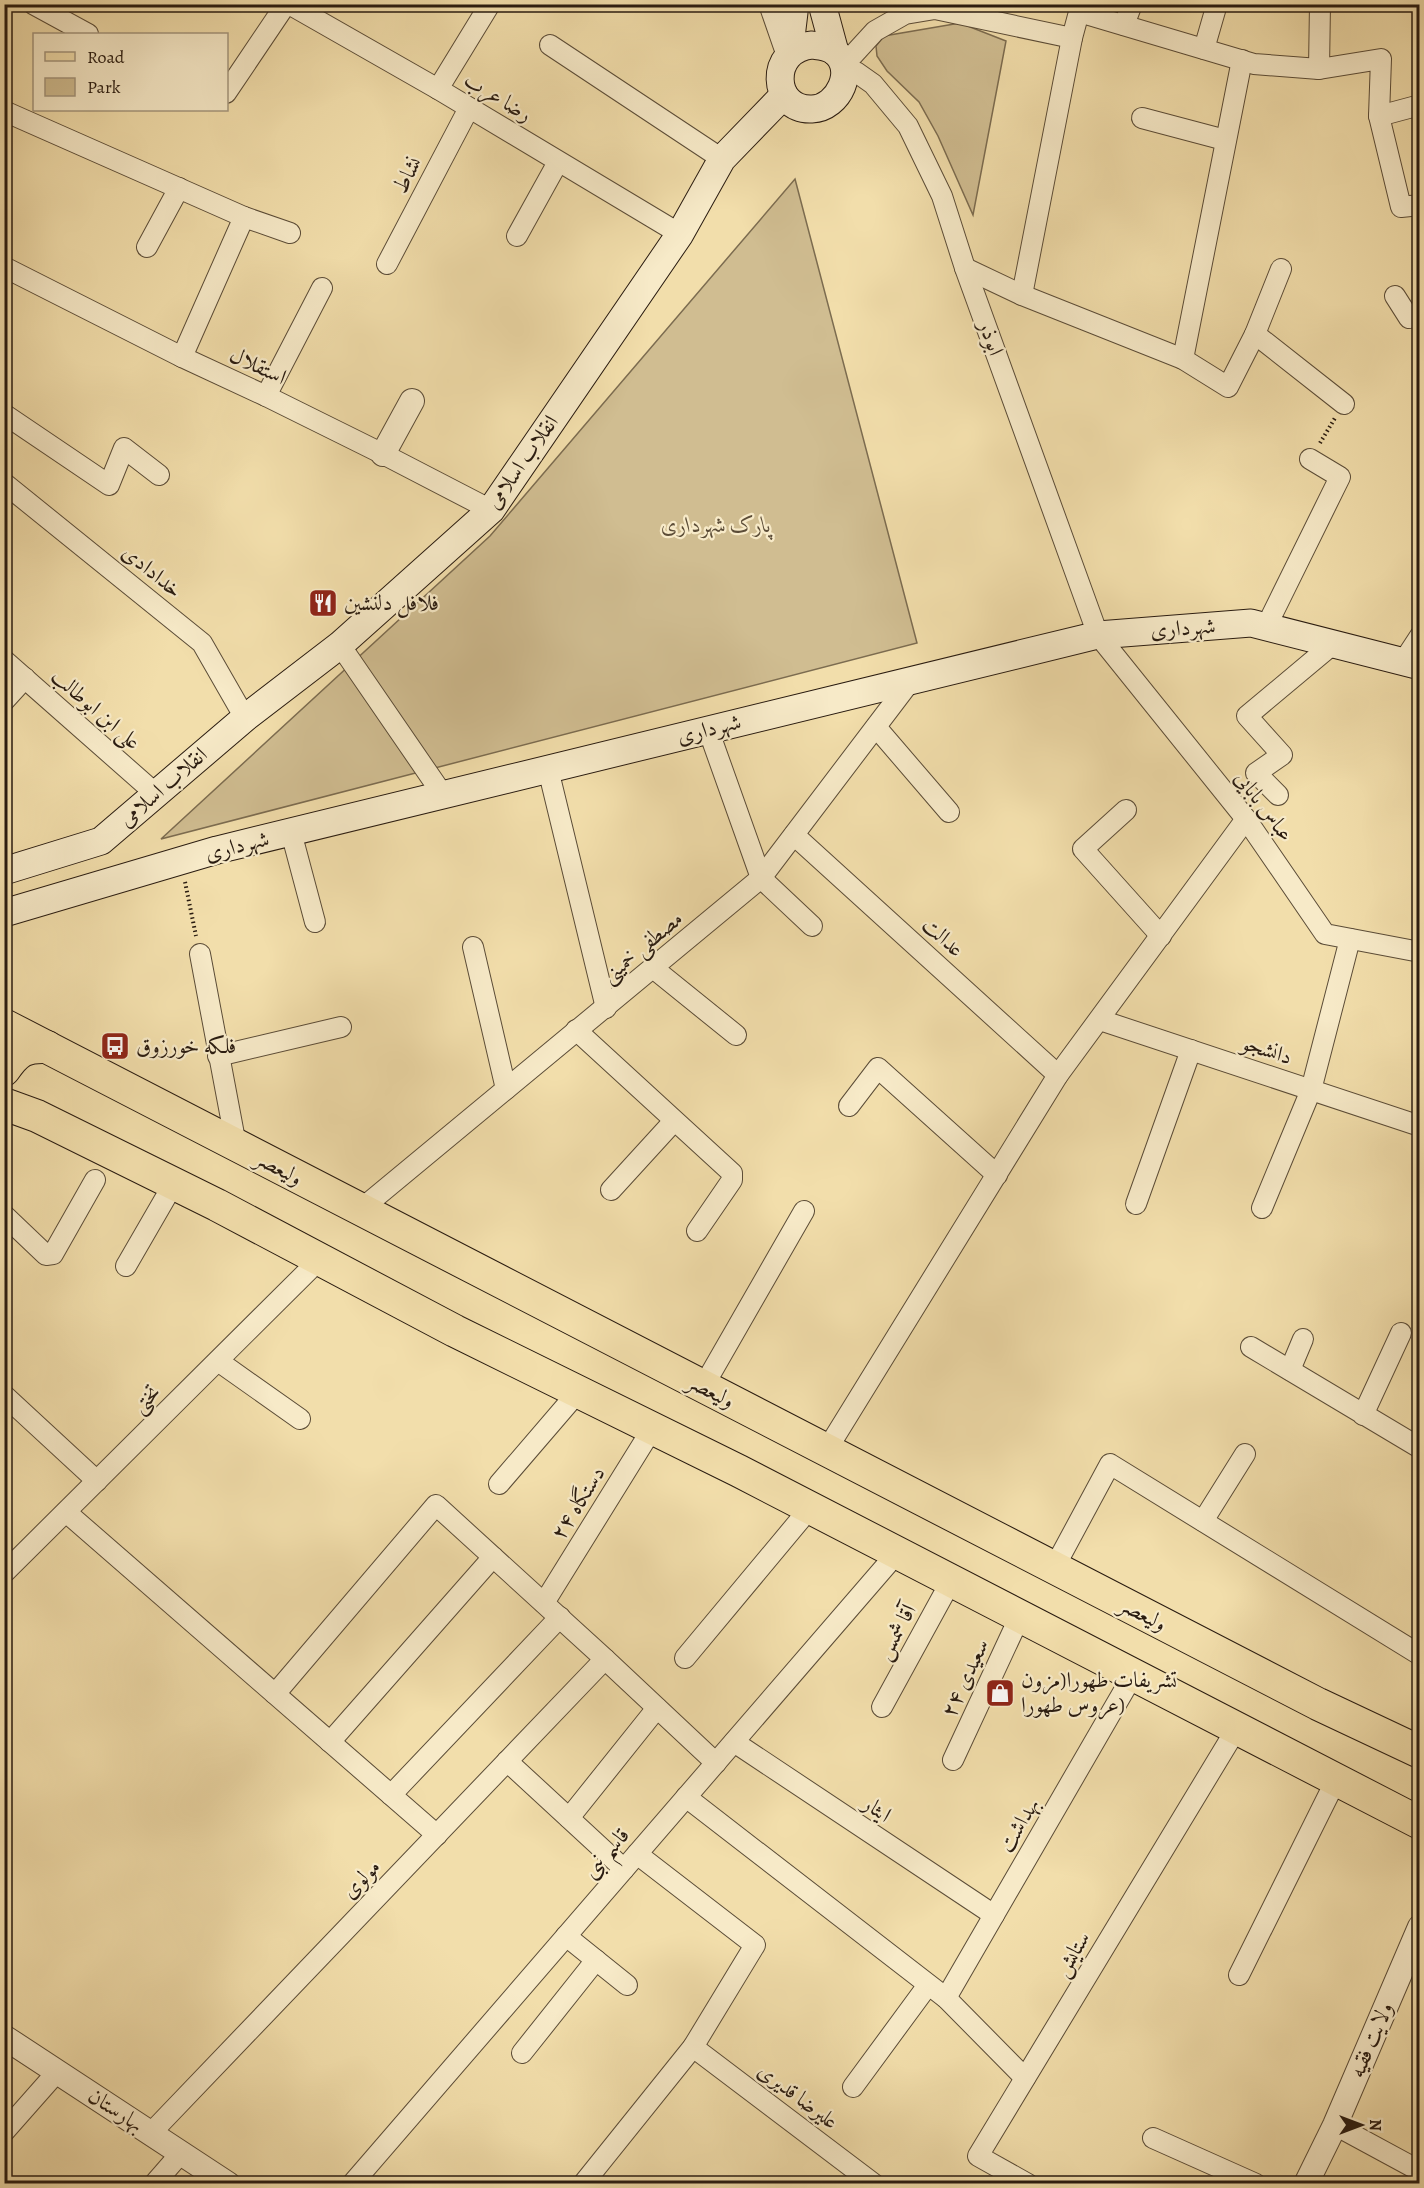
<svg xmlns="http://www.w3.org/2000/svg" width="1424" height="2188" font-family="Alegreya,Amiri,serif">
	<style>
		.green { fill: #d0bd91; stroke: #7c6c50; stroke-width: 1.5 }
		.lines { fill: none; stroke-linecap: round; stroke-linejoin: round }
		.minor-casing { stroke: #5b4c37; stroke-width: 22 }
		.tertiary-casing { stroke: #5b4c37; stroke-width: 26 }
		.secondary-casing { stroke: #291b10; stroke-width: 29 }
		.primary-casing { stroke: #291b10; stroke-width: 34 }
		.path { stroke: #291b10; stroke-width: 4; stroke-dasharray: 1.5 3; stroke-linecap: butt }
		.minor { stroke: #f7eac8; stroke-width: 20 }
		.tertiary { stroke: #f7eac8; stroke-width: 24 }
		.secondary { stroke: #f7eac8; stroke-width: 27 }
		.primary { stroke: #f2deab; stroke-width: 32 }
		.labels { text-anchor: middle; dominant-baseline: central; stroke-width: 4.5; stroke-linejoin: round; paint-order: stroke }
		.street-label { font-size: 22px; fill: #291b10; stroke: #f7eac8 }
		.park-label { font-size: 22px; font-style: italic; fill: #5b4c37; stroke: #f7eac8 }
		.poi-label { font-size: 22px; fill: #291b10; stroke: #f7eac8; text-anchor: start }
	</style>
	<rect width="100%" height="100%" fill="#f2deab"/>
	<filter id="stains"><feTurbulence type="fractalNoise" baseFrequency=".00333" numOctaves="4"/><feColorMatrix values="0 0 0 0 .2 0 0 0 0 .09 0 0 0 0 .02 0 0 0 .5 -.17"/></filter>
	<radialGradient id="worn" r=".72"><stop offset=".6" stop-color="#630" stop-opacity="0"/><stop offset="1" stop-color="#630" stop-opacity=".3"/></radialGradient>
	<g class="green">
		<polygon points="960,23 1006,41 973,215 938,136 919,102 887,71 877,56 876,46 884,36"/>
		<polygon points="795,179 917,643 161,839 490,536"/>
	</g>
	<g class="lines">
		<g class="minor-casing">
			<g id="minor">
				<polyline points="33,4 88,34"/>
				<polyline points="289,4 438,89 680,234"/>
				<polyline points="769,4 787,56"/>
				<polyline points="1124,25 1132,4"/>
				<polyline points="550,45 722,159"/>
				<polyline points="1204,49 1217,4"/>
				<polyline points="842,64 853,55 875,31 905,14 935,9 1072,38"/>
				<polyline points="1319,69 1320,4"/>
				<polyline points="844,72 856,72 873,84 908,126 942,196 965,268 1098,635 1246,819 1325,934 1420,952"/>
				<polyline points="438,89 490,4"/>
				<polyline points="226,93 286,4"/>
				<polyline points="4,111 244,217 290,233"/>
				<polyline points="1379,116 1420,105"/>
				<polyline points="1142,118 1225,140"/>
				<polyline points="517,236 558,162"/>
				<polyline points="147,247 179,188"/>
				<polyline points="387,264 469,108"/>
				<polyline points="4,267 182,357 266,396 383,454 491,510"/>
				<polyline points="965,268 1022,295 1183,359 1228,387 1255,334 1281,269"/>
				<polyline points="1022,295 1072,38 1079,12 1254,64 1319,69 1381,59 1379,116 1401,207 1420,205"/>
				<polyline points="1395,296 1409,318 1420,314"/>
				<polyline points="1255,334 1344,404"/>
				<polyline points="182,357 244,217"/>
				<polyline points="1183,359 1242,60"/>
				<polyline points="266,396 322,288"/>
				<polyline points="4,414 109,485 124,448 159,475"/>
				<polyline points="4,483 202,643 245,718"/>
				<polyline points="1266,627 1340,477 1310,459"/>
				<polyline points="340,645 443,795"/>
				<polyline points="4,660 156,794"/>
				<polyline points="1403,662 1420,636"/>
				<polyline points="4,701 25,678"/>
				<polyline points="876,727 949,812"/>
				<polyline points="708,729 761,878 812,926"/>
				<polyline points="548,769 606,1008"/>
				<polyline points="1278,795 1256,773 1282,755 1247,716 1333,644"/>
				<polyline points="1126,810 1083,849 1161,936"/>
				<polyline points="291,832 315,922"/>
				<polyline points="794,835 1058,1075"/>
				<polyline points="473,947 506,1089"/>
				<polyline points="200,954 236,1145"/>
				<polyline points="653,968 736,1035"/>
				<polyline points="1100,1020 1420,1126"/>
				<polyline points="576,1030 732,1173 732,1180 697,1231"/>
				<polyline points="218,1056 341,1027"/>
				<polyline points="849,1106 878,1068 997,1175"/>
				<polyline points="611,1190 674,1121"/>
				<polyline points="1136,1204 1191,1050"/>
				<polyline points="1262,1208 1311,1090 1350,939"/>
				<polyline points="360,1210 761,878 912,679"/>
				<polyline points="4,1215 46,1255 53,1254 95,1180"/>
				<polyline points="126,1266 174,1183"/>
				<polyline points="1251,1347 1420,1448"/>
				<polyline points="218,1361 300,1419"/>
				<polyline points="1290,1370 1303,1339"/>
				<polyline points="703,1387 804,1211"/>
				<polyline points="4,1395 97,1481"/>
				<polyline points="1363,1415 1401,1333"/>
				<polyline points="826,1451 1058,1075 1246,819"/>
				<polyline points="499,1484 578,1392"/>
				<polyline points="66,1512 437,1835"/>
				<polyline points="1203,1521 1245,1454"/>
				<polyline points="1054,1568 1110,1464 1420,1655"/>
				<polyline points="4,1573 320,1259"/>
				<polyline points="544,1603 652,1429"/>
				<polyline points="685,1658 810,1508"/>
				<polyline points="275,1694 436,1505 605,1659 716,1763"/>
				<polyline points="882,1707 951,1581"/>
				<polyline points="330,1742 493,1557"/>
				<polyline points="734,1742 994,1915"/>
				<polyline points="953,1760 1020,1616"/>
				<polyline points="507,1761 624,1869"/>
				<polyline points="391,1795 560,1617"/>
				<polyline points="686,1797 946,1998 1025,2078"/>
				<polyline points="569,1818 657,1708"/>
				<polyline points="566,1936 627,1985"/>
				<polyline points="1239,1975 1336,1780"/>
				<polyline points="946,1998 1133,1675"/>
				<polyline points="693,2047 874,2184"/>
				<polyline points="522,2053 596,1960"/>
				<polyline points="853,2087 928,1985"/>
				<polyline points="1335,2125 1420,2171"/>
				<polyline points="4,2132 57,2072"/>
				<polyline points="151,2133 605,1659"/>
				<polyline points="1153,2138 1256,2184"/>
				<polyline points="154,2184 181,2153"/>
				<polyline points="352,2184 897,1553"/>
				<polyline points="583,2184 693,2047 755,1945 637,1854"/>
				<polyline points="1028,2184 978,2156 1237,1728"/>
			</g>
		</g>
		<g class="tertiary-casing">
			<g id="tertiary">
				<polyline points="383,454 412,401"/>
				<polyline points="4,2037 228,2184"/>
				<polyline points="1306,2184 1335,2125 1420,1927"/>
			</g>
		</g>
		<g class="secondary-casing">
			<g id="secondary">
				<polyline points="822,4 835,52"/>
				<path d="M812,45C819,46 827,46 834,51C857,69 839,108 812,109C771,111 768,49 812,45Z"/>
				<polyline points="789,54 795,4"/>
				<polyline points="4,871 101,841 245,718 340,645 491,510 680,234 722,159 784,95"/>
				<polyline points="4,913 217,850 1098,635 1251,623 1420,666"/>
			</g>
		</g>
		<g class="primary-casing">
			<g id="primary">
				<polyline points="4,1025 1318,1704 1420,1752"/>
				<path d="M4,1070C17,1051 25,1046 47,1047"/>
				<polyline points="4,1104 37,1116 217,1205 455,1331 739,1471 1420,1823"/>
			</g>
		</g>
		<g class="path">
			<polyline points="1320,443 1335,418"/>
			<polyline points="185,882 196,936"/>
		</g>
		<use href="#minor" class="minor"/>
		<use href="#tertiary" class="tertiary"/>
		<use href="#secondary" class="secondary"/>
		<use href="#primary" class="primary"/>
	</g>
	<defs>
		<g id="restaurant-square" transform="scale(1.5)"><rect x="-9" y="-9" width="18" height="18" rx="4" fill="#8f2418" stroke="#f7eac8"/><path d="M-5-6h1v4h1v-4h1v4h1v-4h1v5L-1.5 .5V6h-2V.5L-5-1ZM5-6V6H3V1.5H1.5Q1.5-4 5-6Z" fill="#fff"/></g>
		<g id="bus-square" transform="scale(1.5)"><rect x="-9" y="-9" width="18" height="18" rx="4" fill="#8f2418" stroke="#f7eac8"/><path d="M-5-6H5V4H4V6H2V4H-2V6H-4V4H-5ZM-3.5-4V0h7V-4ZM-3.5 1.2v1.5H-2V1.2ZM2 1.2v1.5H3.5V1.2Z" fill="#fff"/></g>
		<g id="shop-square" transform="scale(1.5)"><rect x="-9" y="-9" width="18" height="18" rx="4" fill="#8f2418" stroke="#f7eac8"/><path d="M-5-2.5h2.3a2.7 3.5 0 0 1 5.4 0H5L5.5 6h-11ZM-1.5-2.5h3a1.5 2.3 0 0 0-3 0Z" fill="#fff"/></g>
	</defs>
	<g fill-rule="evenodd">
		<use href="#restaurant-square" x="323" y="603"/>
		<use href="#bus-square" x="115" y="1046"/>
		<use href="#shop-square" x="1000" y="1693"/>
	</g>
	<g class="labels">
		<g class="street-label">
			<text transform="translate(498 97) rotate(31)">رضا عرب</text>
			<text transform="translate(407 175) rotate(-62)">نشاط</text>
			<text transform="translate(991 338) rotate(70)">ابوذر</text>
			<text transform="translate(258 366) rotate(25)">استقلال</text>
			<text transform="translate(522 462) rotate(-55)">انقلاب اسلامی</text>
			<text transform="translate(152 571) rotate(39)">خدادادی</text>
			<text transform="translate(1183 628) rotate(-4)">شهرداری</text>
			<text transform="translate(96 709) rotate(41)">علی ابن ابوطالب</text>
			<text transform="translate(709 729) rotate(-14)">شهرداری</text>
			<text transform="translate(163 787) rotate(-41)">انقلاب اسلامی</text>
			<text transform="translate(1264 806) rotate(53)">عباس بابایی</text>
			<text transform="translate(237 846) rotate(-14)">شهرداری</text>
			<text transform="translate(943 937) rotate(42)">عدالت</text>
			<text transform="translate(642 947) rotate(-40)">مصطفی خمینی</text>
			<text transform="translate(1267 1050) rotate(18)">دانشجو</text>
			<text transform="translate(279 1168) rotate(28)">ولیعصر</text>
			<text transform="translate(711 1391) rotate(27)">ولیعصر</text>
			<text transform="translate(146 1399) rotate(-45)">تختی</text>
			<text transform="translate(578 1503) rotate(-58)">۲۴ دستگاه</text>
			<text transform="translate(1143 1614) rotate(27)">ولیعصر</text>
			<text transform="translate(896 1632) rotate(-61)">آقا شمس</text>
			<text transform="translate(965 1678) rotate(-65)">۲۴ سعیدی</text>
			<text transform="translate(877 1809) rotate(34)">ایثار</text>
			<text transform="translate(1019 1825) rotate(-60)">بهداشت</text>
			<text transform="translate(606 1853) rotate(-49)">قاسم نبی</text>
			<text transform="translate(361 1879) rotate(-46)">مولوی</text>
			<text transform="translate(1072 1954) rotate(-59)">ستایش</text>
			<text transform="translate(1371 2040) rotate(-67)">ولایت فقیه</text>
			<text transform="translate(798 2096) rotate(37)">علیرضا قدیری</text>
			<text transform="translate(116 2110) rotate(33)">بهارستان</text>
		</g>
		<g class="park-label">
			<text x="716" y="525">پارک شهرداری</text>
		</g>
		<g class="poi-label">
			<text x="344" y="603">فلافل دلنشین</text>
			<text x="136" y="1046">فلکه خورزوق</text>
			<text x="1021" y="1680">تشریفات طهورا(مزون<tspan x="1021" dy="25">عروس طهورا)</tspan></text>
		</g>
	</g>
	<rect width="1424" height="2188" fill="none" stroke="#f2deab" stroke-width="24"/>
	<rect x="6" y="6" width="1412" height="2176" fill="none" stroke="#291b10" stroke-width="3"/>
	<rect x="12" y="12" width="1400" height="2164" fill="none" stroke="#291b10" stroke-width="1.5"/>
	<rect x="33" y="33" width="195" height="78" fill="#f7eac8" stroke="#a5977e" stroke-width="1.5"/>
	<rect x="45" y="52" width="30" height="9" fill="#f2deab" stroke="#a5977e" stroke-width="1.5"/>
	<text x="87" y="63" font-size="18" fill="#291b10">Road</text>
	<rect x="45" y="78" width="30" height="18" fill="#d0bd91" stroke="#a5977e" stroke-width="1.5"/>
	<text x="87" y="93" font-size="18" fill="#291b10">Park</text>
	<g transform="translate(1361 2125) rotate(90)" stroke="#f7eac8" stroke-width="4.5" paint-order="stroke">
	<path d="M0-4.5L10 22L0 15L-10 22Z" fill="#291b10"/>
	<text y="-9" font-size="16" font-weight="bold" text-anchor="middle" fill="#291b10">N</text>
	</g>
	<rect width="100%" height="100%" filter="url(#stains)"/>
	<rect width="100%" height="100%" fill="url(#worn)"/>
</svg>
